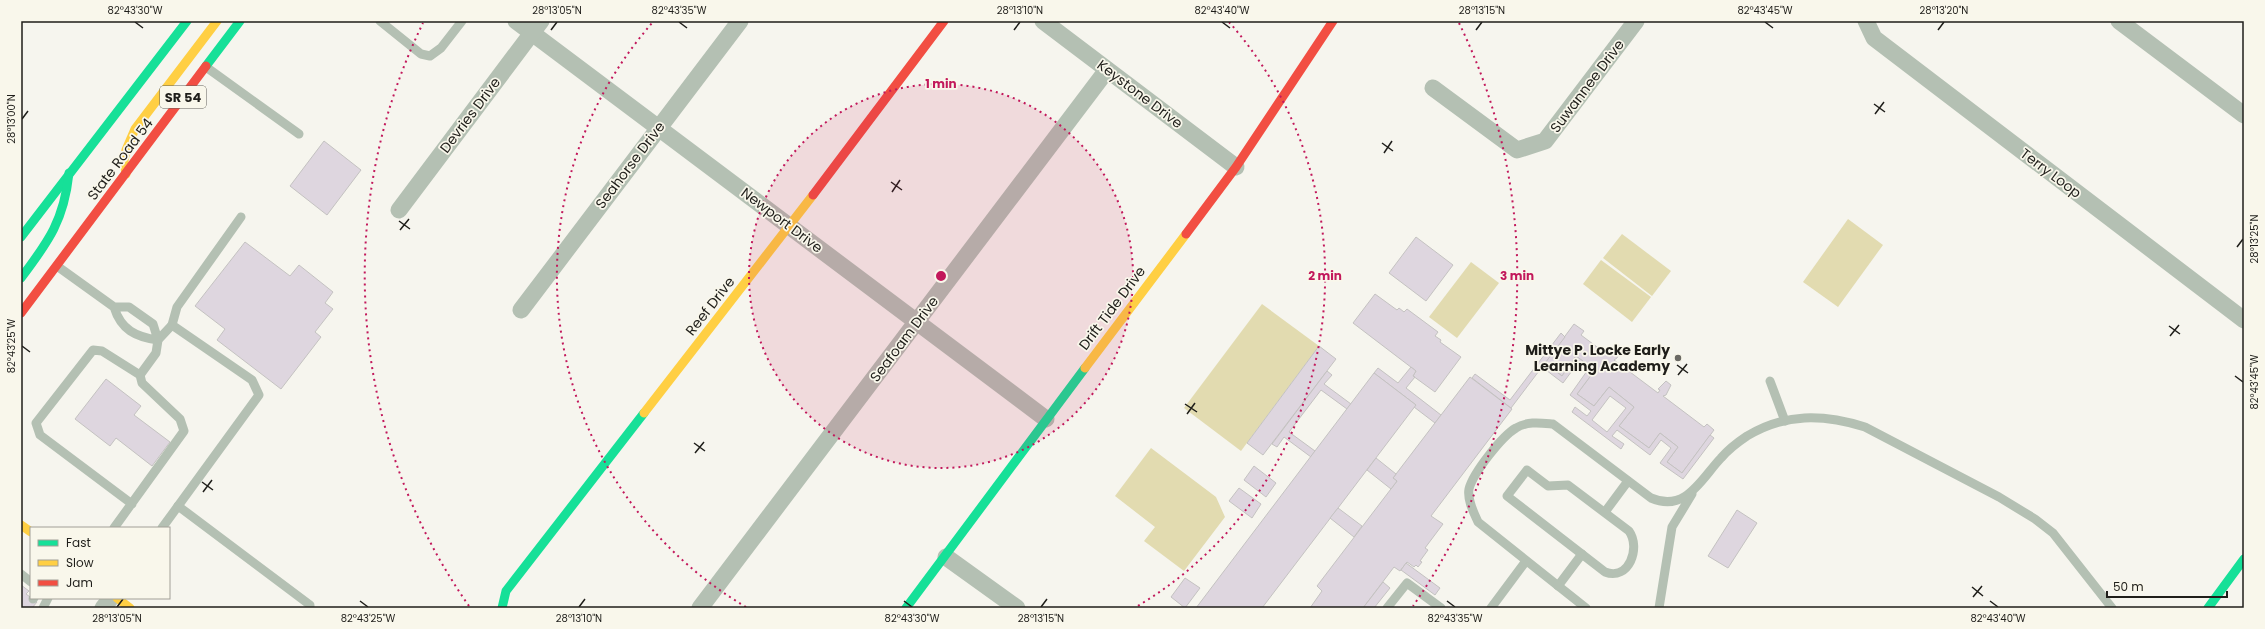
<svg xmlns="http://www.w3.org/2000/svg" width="2265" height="629" font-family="Poppins,sans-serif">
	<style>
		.green { fill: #e2dbb0 }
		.building { fill: #ded6df; stroke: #c4c2c1; fill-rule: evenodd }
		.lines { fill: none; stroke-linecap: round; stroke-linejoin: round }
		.lane { stroke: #b4c0b3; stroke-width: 9 }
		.street { stroke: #b4c0b3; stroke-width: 17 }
		.fast { stroke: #16e098; stroke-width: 9 }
		.slow { stroke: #ffcf43; stroke-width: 9 }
		.jam { stroke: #f24e42; stroke-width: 9 }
		.ticks { fill: none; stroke: #1f1e1a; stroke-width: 1.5 }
		.ring { fill: none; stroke: #c2185b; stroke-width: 2; stroke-dasharray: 2 4 }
		.poi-dot { fill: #6a6964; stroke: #f9f7eb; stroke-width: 1.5 }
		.labels { text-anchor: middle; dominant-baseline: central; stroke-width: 3.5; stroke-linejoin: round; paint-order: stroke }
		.shield { fill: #f9f7eb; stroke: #605f59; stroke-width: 1 }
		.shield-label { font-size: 13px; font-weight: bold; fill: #1f1e1a }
		.street-label { font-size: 14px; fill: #1f1e1a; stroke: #f9f7eb }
		.poi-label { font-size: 14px; font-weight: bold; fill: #1f1e1a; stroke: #f9f7eb; text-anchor: end }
		.centre { fill: #c2185b; stroke: #f9f7eb; stroke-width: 2 }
		.ring-label { font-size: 12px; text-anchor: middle; font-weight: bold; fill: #c2185b; stroke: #f9f7eb; stroke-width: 3.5; stroke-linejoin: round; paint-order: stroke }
		.neatline { fill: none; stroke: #1f1e1a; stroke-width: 1.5 }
		.ticks-label { font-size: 10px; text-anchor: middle; fill: #1f1e1a }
	</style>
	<rect width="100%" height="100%" fill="#f6f5ee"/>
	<g class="green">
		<polygon points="1848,219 1883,245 1838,307 1803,282"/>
		<polygon points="1622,234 1671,271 1652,296 1603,258"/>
		<polygon points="1601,260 1651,297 1632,322 1583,284"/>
		<polygon points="1471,262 1499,283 1457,338 1429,317"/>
		<polygon points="1262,304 1319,346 1241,451 1184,408"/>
		<polygon points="1151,448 1216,497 1225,517 1184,571 1144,541 1155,527 1115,496"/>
	</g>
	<g class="building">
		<polygon points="324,141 361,170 327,215 290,186"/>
		<polygon points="1416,237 1453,265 1426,301 1389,273"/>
		<polygon points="245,242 290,276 299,265 333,292 325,303 333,309 315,332 321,337 281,389 217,340 225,329 195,306"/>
		<polygon points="1375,294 1397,310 1399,308 1404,312 1407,309 1438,332 1435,336 1441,340 1440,342 1461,357 1435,392 1413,376 1416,371 1353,323"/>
		<polygon points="1574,324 1584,331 1581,335 1609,356 1611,353 1609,352 1617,344 1622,348 1617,358 1614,360 1658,393 1660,390 1658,389 1666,381 1671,385 1666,395 1663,396 1704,427 1707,424 1714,430 1682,473 1667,462 1678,447 1660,433 1649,448 1619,426 1634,407 1609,387 1594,406 1577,394 1595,370 1576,356 1562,376 1545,363"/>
		<path d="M1561,333L1565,337L1545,363L1562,376L1576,356L1595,370L1577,394L1594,406L1609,387L1634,407L1619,426L1649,448L1660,433L1678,447L1667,462L1682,473L1710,435L1714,438L1683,479L1660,463L1671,448L1661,440L1650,455L1617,430L1612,436L1624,444L1621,449L1572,412L1575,407L1587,416L1591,411L1570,395L1587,371L1577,364L1563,383L1542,367L1511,408L1472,378L1475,374L1510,400ZM1610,396L1626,408L1607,432L1592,420Z"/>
		<polygon points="1319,346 1336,359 1263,455 1247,443"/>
		<polygon points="1411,367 1416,371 1413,376 1415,377 1406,388 1441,415 1435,423 1414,407 1416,405 1374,373 1378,368 1398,383"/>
		<polygon points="1327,371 1332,375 1324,384 1351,404 1347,409 1321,390 1289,432 1315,451 1311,457 1284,437 1277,447 1272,444"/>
		<polygon points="1374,373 1416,405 1338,508 1262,608 1196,608"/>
		<polygon points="1470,377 1512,409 1431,516 1443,524 1425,548 1428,550 1420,561 1422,562 1418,567 1416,565 1414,567 1407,562 1400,571 1394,567 1363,608 1310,608 1322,591 1317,586 1397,481 1393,478"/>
		<polygon points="106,379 141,406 134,415 170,442 152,466 116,438 110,446 75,419"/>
		<polygon points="1376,458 1396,474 1393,478 1397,481 1391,489 1367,470"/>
		<polygon points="1254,466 1276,483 1266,497 1244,480"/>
		<polygon points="1239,488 1261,504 1252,518 1229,501"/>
		<polygon points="1338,508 1362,526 1354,537 1330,518"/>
		<polygon points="1737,510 1757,523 1728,568 1708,556"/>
		<polygon points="1406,563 1440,588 1435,595 1401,570"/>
		<polygon points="1185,578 1200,588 1185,608 1171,597"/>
		<polygon points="1383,582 1390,588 1374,608 1363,608"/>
		<polygon points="21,585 29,591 26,594 37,602 32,608 21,608"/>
	</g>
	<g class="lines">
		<g class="lane">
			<polyline points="380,21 421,54 430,56 441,48 462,21"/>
			<polyline points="206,67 299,134"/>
			<path d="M57,266L114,307H129L153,324L158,340C136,337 121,330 114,307"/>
			<polyline points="140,375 156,353 158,340 172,325"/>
			<polyline points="1770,381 1785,421"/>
			<path d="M1527,470L1548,486L1568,485L1629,531C1641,548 1629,581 1605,572L1507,496Z"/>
			<polyline points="178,506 310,605 310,608"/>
			<polyline points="1605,512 1628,481"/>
			<polyline points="114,528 184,431 180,419 142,383 140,375 102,351 93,350 36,423 40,435 132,504"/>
			<polyline points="162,528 259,395 252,380 172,325 177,307 241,217"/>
			<polyline points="21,574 31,582"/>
			<polyline points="1558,586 1582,554"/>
			<polyline points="33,599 34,598"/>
			<polyline points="43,608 48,598"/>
			<polyline points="1387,608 1407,583 1441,608"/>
			<polyline points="1491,608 1526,561"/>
			<path d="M1586,608L1478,522C1474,513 1467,500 1469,489C1473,473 1502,436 1516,428C1527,421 1541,423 1553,424L1651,498C1686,513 1701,479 1721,458C1727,451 1738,442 1747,436C1785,413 1823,414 1865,427L1999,497L2035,519L2053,533L2112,608"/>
			<polyline points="1659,608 1672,527 1692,494"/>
		</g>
		<g class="street">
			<polyline points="516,21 1046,419"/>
			<polyline points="1043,21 1236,167"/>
			<polyline points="1866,21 1874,38 2244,320"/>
			<polyline points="2119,21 2244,115"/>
			<polyline points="1433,88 1517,150 1545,141 1636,21"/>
			<polyline points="399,210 541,21"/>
			<polyline points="521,310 740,21"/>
			<polyline points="946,557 1017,608"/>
			<polyline points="103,608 111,598"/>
			<polyline points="700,608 1107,70"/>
		</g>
		<g class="fast">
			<polyline points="206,66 240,21"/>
			<polyline points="21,237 187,21"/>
			<path d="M21,278C49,241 64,220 69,173"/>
			<polyline points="502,608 506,591 644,413"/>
			<polyline points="906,608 1085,368"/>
			<polyline points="2208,608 2244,559"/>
		</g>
		<g class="slow">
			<polyline points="126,174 124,161 126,150 135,129 217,21"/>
			<polyline points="1085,368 1186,234"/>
			<polyline points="644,413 813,195"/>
			<polyline points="21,525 31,532"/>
			<polyline points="117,598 130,608"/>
		</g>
		<g class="jam">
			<polyline points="813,195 944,21"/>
			<polyline points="1186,234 1236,167 1333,21"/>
			<polyline points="21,313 206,66"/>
		</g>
	</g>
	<path class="ticks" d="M135,22L143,28M679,22L687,28M1222,22L1230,28M1765,22L1773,28M551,30L557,22M1014,30L1020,22M1476,30L1482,22M1938,30L1944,22M1874,104L1885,112M1875,114L1884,102M22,119L28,111M1382,143L1393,151M1384,153L1392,141M891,182L902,190M892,192L900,180M399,221L410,229M400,230L409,219M2237,247L2243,239M2169,326L2180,334M2170,336L2179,325M22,346L30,352M1677,365L1688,373M1678,375L1687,364M2235,376L2243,382M1185,404L1197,412M1187,414L1195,403M694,443L705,451M695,453L704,442M202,482L213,490M203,492L212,480M1972,587L1983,596M1973,597L1982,586M360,601L368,607M904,601L912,607M1447,601L1455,607M1990,601L1998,607M117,607L123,599M579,607L585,599M1041,607L1047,599"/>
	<circle cx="941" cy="276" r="192" fill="#c2185b" fill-opacity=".12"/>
	<g class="ring">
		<circle cx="941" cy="276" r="192"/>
		<path d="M746 607A384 384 0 0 1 653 22M1229 22A384 384 0 0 1 1136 607"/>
		<path d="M469 606A576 576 0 0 1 423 23M1459 23A576 576 0 0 1 1413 606"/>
	</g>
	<circle class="poi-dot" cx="1678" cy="358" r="4"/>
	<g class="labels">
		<rect class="shield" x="160" y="86" width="46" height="22" rx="3"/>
		<g class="shield-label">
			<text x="183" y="97">SR 54</text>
		</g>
		<g class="street-label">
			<text transform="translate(1587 86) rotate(-53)">Suwannee Drive</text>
			<text transform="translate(1140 94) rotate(37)">Keystone Drive</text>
			<text transform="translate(470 115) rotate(-53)">Devries Drive</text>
			<text transform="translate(120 159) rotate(-53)">State Road 54</text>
			<text transform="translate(630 165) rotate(-53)">Seahorse Drive</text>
			<text transform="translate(2051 173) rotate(37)">Terry Loop</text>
			<text transform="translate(782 220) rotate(37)">Newport Drive</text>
			<text transform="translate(710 306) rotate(-52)">Reef Drive</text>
			<text transform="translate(1112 308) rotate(-53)">Drift Tide Drive</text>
			<text transform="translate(904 339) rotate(-53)">Seafoam Drive</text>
		</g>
		<g class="poi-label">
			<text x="1670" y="350">Mittye P. Locke Early<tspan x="1670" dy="16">Learning Academy</tspan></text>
		</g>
	</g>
	<circle cx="941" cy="276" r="6" class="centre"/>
	<g class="ring-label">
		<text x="941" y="88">1 min</text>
		<text x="1325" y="280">2 min</text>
		<text x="1517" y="280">3 min</text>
	</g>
	<rect width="2265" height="629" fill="none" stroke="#f9f7eb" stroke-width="44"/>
	<rect x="30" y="527" width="140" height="72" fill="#f9f7eb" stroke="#a2a097"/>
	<rect x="38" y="540" width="20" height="6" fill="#16e098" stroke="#a2a097"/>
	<text x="66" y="547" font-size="12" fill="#1f1e1a">Fast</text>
	<rect x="38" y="560" width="20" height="6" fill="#ffcf43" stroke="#a2a097"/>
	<text x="66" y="567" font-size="12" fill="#1f1e1a">Slow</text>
	<rect x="38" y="580" width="20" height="6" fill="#f24e42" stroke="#a2a097"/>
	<text x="66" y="587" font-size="12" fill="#1f1e1a">Jam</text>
	<path d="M2107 591v6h120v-6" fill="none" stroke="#1f1e1a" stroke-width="2"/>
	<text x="2113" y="591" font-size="12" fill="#1f1e1a" stroke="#f9f7eb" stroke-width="3" paint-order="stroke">50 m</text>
	<rect x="22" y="22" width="2221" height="585" class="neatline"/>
	<g class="ticks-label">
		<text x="135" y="14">82°43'30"W</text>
		<text x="557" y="14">28°13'05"N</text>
		<text x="679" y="14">82°43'35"W</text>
		<text x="1020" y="14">28°13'10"N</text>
		<text x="1222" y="14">82°43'40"W</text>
		<text x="1482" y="14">28°13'15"N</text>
		<text x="1765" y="14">82°43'45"W</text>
		<text x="1944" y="14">28°13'20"N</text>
		<text transform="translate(11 119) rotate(-90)" y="4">28°13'00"N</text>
		<text transform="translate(2254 239) rotate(-90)" y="4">28°13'25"N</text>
		<text transform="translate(11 346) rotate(-90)" y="4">82°43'25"W</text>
		<text transform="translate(2254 382) rotate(-90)" y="4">82°43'45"W</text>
		<text x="117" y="622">28°13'05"N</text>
		<text x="368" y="622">82°43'25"W</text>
		<text x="579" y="622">28°13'10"N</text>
		<text x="912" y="622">82°43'30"W</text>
		<text x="1041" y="622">28°13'15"N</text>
		<text x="1455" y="622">82°43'35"W</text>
		<text x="1998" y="622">82°43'40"W</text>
	</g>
</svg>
